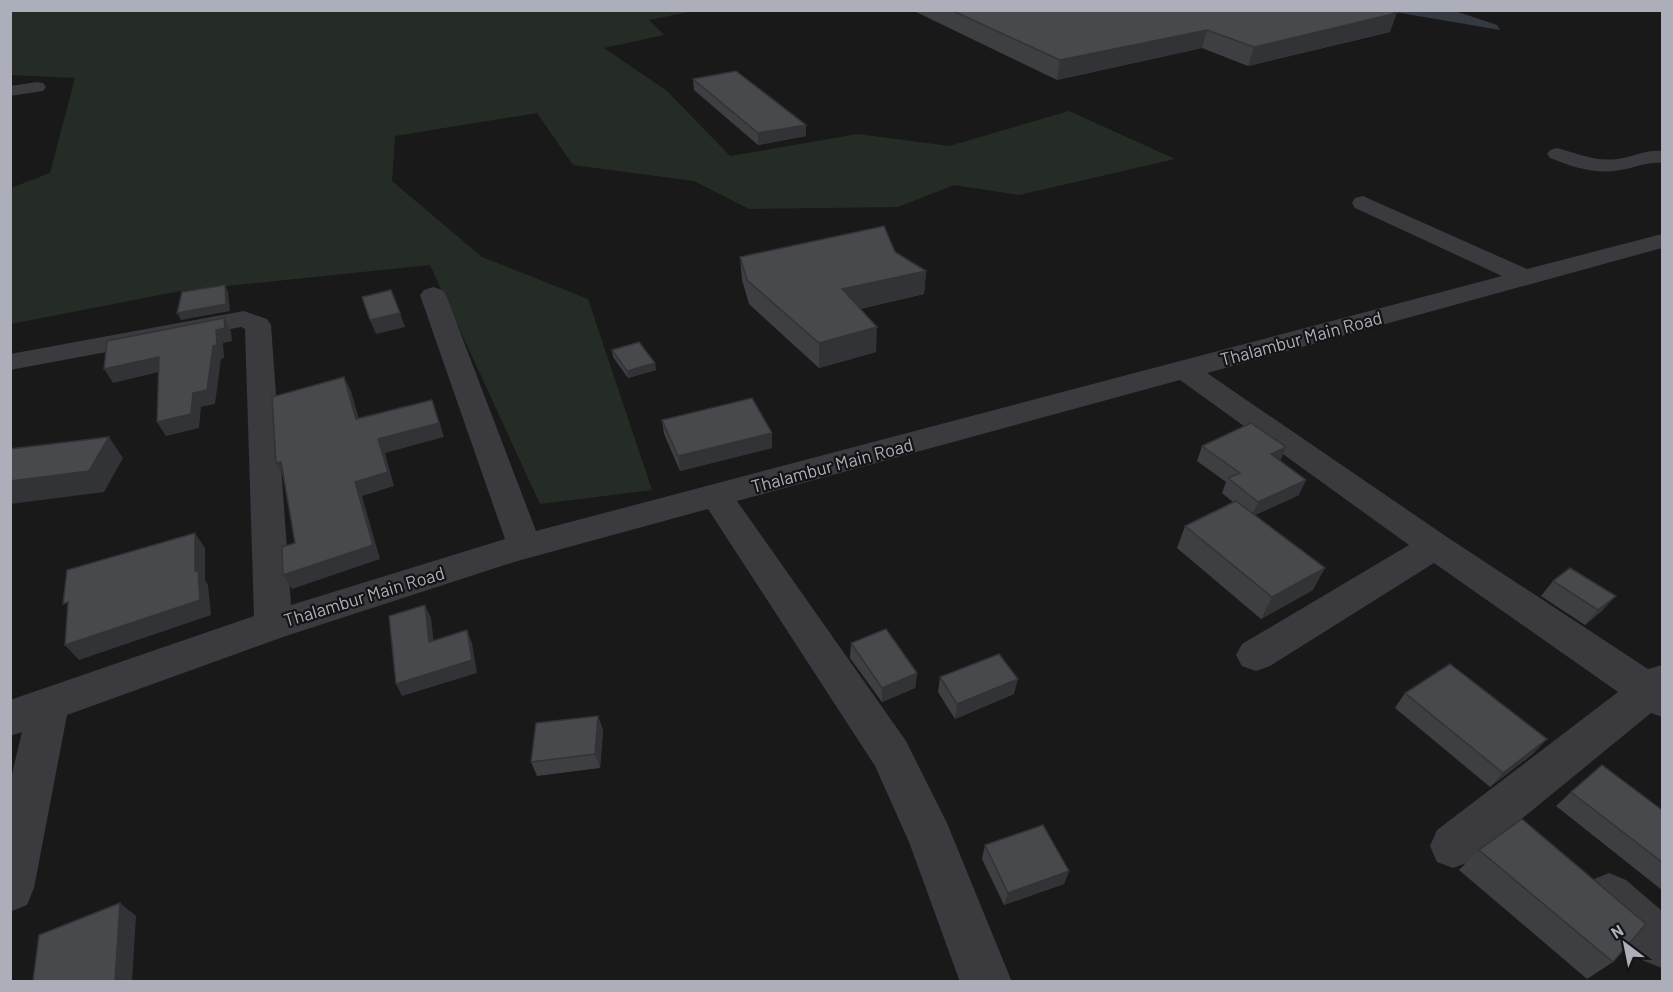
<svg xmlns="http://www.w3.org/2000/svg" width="1673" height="992" font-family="Barlow,sans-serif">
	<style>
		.green { fill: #252c26 }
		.water { fill: #333a42 }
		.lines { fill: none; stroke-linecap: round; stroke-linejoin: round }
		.minor { fill: #3a3a3f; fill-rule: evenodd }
		.wall { fill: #3e3f42 }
		.shaded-wall { fill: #323336 }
		.building { fill: #48494d; stroke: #323336; stroke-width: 1.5 }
		.labels { text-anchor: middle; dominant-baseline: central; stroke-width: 4.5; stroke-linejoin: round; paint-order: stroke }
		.street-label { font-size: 18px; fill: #acafb9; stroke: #141315 }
	</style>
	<rect width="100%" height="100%" fill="#19191a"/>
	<polygon class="green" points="11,11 693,11 649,20 664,35 604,48 667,91 730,156 858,134 949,146 1069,111 1175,159 1019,195 954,185 898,207 749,209 694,181 573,165 537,113 395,136 392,181 482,257 588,299 652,490 540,504 430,265 180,291 11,324 11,188 50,173 75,78 11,75"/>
	<polygon class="water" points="1389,11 1455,11 1497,25 1500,30"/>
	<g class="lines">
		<g class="minor">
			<polygon points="37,82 43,83 46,87 43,91 10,96 10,86"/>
			<path d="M1557,148C1577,153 1595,162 1617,159C1633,157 1646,149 1662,151V163C1647,161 1635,168 1620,170C1597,175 1572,167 1550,158L1547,154L1550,150Z"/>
			<polygon points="1363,196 1527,269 1662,234 1662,248 1207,373 1447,537 1648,669 1662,665 1662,717 1651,713 1469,862 1453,868 1437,862 1430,846 1437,830 1618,692 1434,563 1270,666 1256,671 1242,666 1236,655 1242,644 1409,545 1180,380 737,501 906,741 947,823 1012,982 960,982 909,842 875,766 708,509 514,562 286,636 67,715 34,888 27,905 10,912 10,782 22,732 10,736 10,700 254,616 245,329 241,327 10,370 10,354 244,311 267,319 271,325 291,605 505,539 420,295 424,290 433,287 442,290 446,295 536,531 1502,276 1355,208 1352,203 1355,198"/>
			<polygon points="1609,873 1626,880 1662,911 1662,968 1644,961 1592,914 1585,897 1592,880"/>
		</g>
	</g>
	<g class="wall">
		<polygon points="912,10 1387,10 1390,32 1248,66 1202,48 1057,80"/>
		<polygon points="693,79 806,136 758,145 694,90"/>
		<polygon points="895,252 926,271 924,294 860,309 876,352 819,368 749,304 742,280 740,257"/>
		<polygon points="612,350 656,370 628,378 613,357"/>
		<polygon points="662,420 772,433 772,448 680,471 664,434"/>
		<polygon points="1202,446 1286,447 1280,461 1299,495 1255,515 1313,590 1261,619 1177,548 1185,526 1233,502 1222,493 1226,482 1197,461"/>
		<polygon points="1553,581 1603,610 1585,625 1541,596"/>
		<polygon points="851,643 917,673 915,688 882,702 850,658"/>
		<polygon points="940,677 1014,694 955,719 938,692"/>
		<polygon points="1405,693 1534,753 1490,787 1395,708"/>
		<polygon points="598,716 603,730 600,768 537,776 531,762"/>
		<polygon points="1571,792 1662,810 1662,890 1556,806"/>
		<polygon points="985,845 1069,871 1064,884 1004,905 982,859"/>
		<polygon points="1479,850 1613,962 1587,979 1459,870"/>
	</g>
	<g class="shaded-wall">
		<polygon points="1397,13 1390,32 1248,66 1254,47"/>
		<polygon points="1207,30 1202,48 1057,80 1060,60"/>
		<polygon points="806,125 806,136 758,145 758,133"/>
		<polygon points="926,271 924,294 842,313 842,289"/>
		<polygon points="225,285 228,292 230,311 181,320 177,313"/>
		<polygon points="400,313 405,327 376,334 370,320"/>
		<polygon points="224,318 231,331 232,341 223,343 224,358 221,359 215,404 201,407 199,428 166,436 157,422"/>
		<polygon points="877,327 876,352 819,368 819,343"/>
		<polygon points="159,357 167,370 113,383 104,369"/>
		<polygon points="655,363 656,370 628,378 627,371"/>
		<polygon points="344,377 351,391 363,433 356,419"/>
		<polygon points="432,400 437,414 444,437 385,453 394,486 362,496 380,559 292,589 283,575 355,482 378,439"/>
		<polygon points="772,433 772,448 680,471 678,456"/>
		<polygon points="109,437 123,458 104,492 10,504 10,481"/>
		<polygon points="1286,447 1280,461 1271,454"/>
		<polygon points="281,462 284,477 276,463"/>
		<polygon points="1306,480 1299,495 1251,517 1258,502"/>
		<polygon points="195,533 205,548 205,580 208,585 211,615 79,660 65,645 195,571"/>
		<polygon points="1325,568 1313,590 1261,619 1272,597"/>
		<polygon points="1616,596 1603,610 1585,625 1598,610"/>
		<polygon points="425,605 431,618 435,654 429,642"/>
		<polygon points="467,630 472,643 477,673 402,696 396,684"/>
		<polygon points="917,673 915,688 882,702 882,688"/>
		<polygon points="1018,679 1014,694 955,719 957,704"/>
		<polygon points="598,716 603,730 600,768 595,754"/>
		<polygon points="1547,739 1534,753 1490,787 1503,773"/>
		<polygon points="1069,871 1064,884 1004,905 1008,893"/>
		<polygon points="120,903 136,916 132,981 115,981"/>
	</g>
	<g class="building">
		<polygon points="951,10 1387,10 1397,13 1254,47 1207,30 1060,60"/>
		<polygon points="736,71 806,125 758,133 693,79"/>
		<polygon points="884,226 895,252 926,271 842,289 877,327 819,343 747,280 740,257"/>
		<polygon points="225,285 226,304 177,313 182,292"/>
		<polygon points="391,290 400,313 370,320 362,297"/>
		<polygon points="224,318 225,328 216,330 217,345 213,346 207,390 193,393 191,414 157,422 159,357 104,369 107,341"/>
		<polygon points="639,342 655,363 627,371 612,350"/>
		<polygon points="344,377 356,419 432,400 439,423 378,439 388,472 355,482 373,545 283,575 282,547 295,543 281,462 276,463 272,397"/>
		<polygon points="752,398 772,433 678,456 662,420"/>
		<polygon points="1251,423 1286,447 1271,454 1306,480 1258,502 1228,478 1240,473 1202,446"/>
		<polygon points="109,437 89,471 10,481 10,449"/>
		<polygon points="1236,501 1325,568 1272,597 1185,526"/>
		<polygon points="195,533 195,571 198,570 200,600 65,645 68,602 63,604 67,570"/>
		<polygon points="1570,568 1616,596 1598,610 1553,581"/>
		<polygon points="425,605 429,642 467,630 472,660 396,684 389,616"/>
		<polygon points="886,629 917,673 882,688 851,643"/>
		<polygon points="999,654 1018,679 957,704 940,677"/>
		<polygon points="1450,664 1547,739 1503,773 1405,693"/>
		<polygon points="598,716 595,754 531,762 536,723"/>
		<polygon points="1602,765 1662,810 1662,862 1571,792"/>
		<polygon points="1522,819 1646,924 1613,962 1479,850"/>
		<polygon points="1043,825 1069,871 1008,893 985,845"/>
		<polygon points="120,903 115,981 33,981 39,935"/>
	</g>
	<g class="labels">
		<g class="street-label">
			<text transform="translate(1301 338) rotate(-15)">Thalambur Main Road</text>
			<text transform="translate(832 465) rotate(-15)">Thalambur Main Road</text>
			<text transform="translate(364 596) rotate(-17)">Thalambur Main Road</text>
		</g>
	</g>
	<rect width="1673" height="992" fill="none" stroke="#acafb9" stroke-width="24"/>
	<g transform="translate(1625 944) rotate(328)" stroke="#141315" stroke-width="4.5" paint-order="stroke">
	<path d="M0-4.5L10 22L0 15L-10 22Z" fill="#acafb9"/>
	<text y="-9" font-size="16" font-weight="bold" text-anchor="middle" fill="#acafb9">N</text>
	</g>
</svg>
